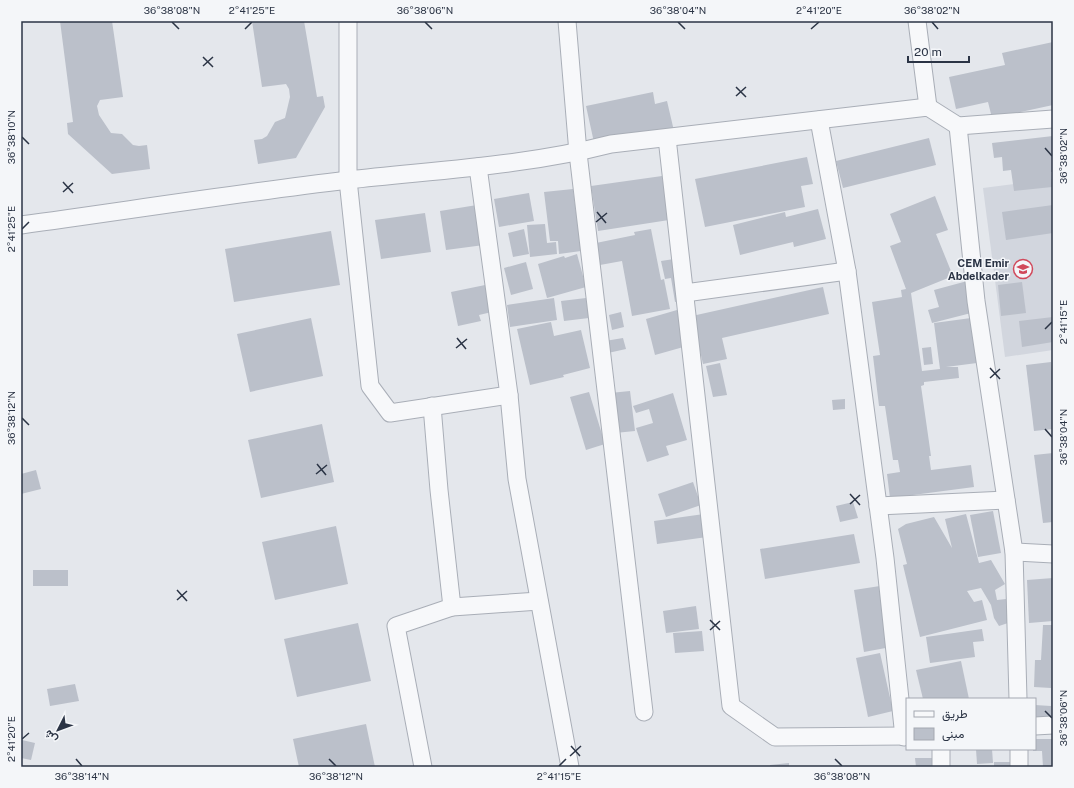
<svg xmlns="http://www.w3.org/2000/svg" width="1074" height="788" font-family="'Public Sans',Vazirmatn,sans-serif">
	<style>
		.built { fill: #d2d6de }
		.building { fill: #bbc0ca }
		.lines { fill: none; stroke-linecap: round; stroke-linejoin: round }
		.street-casing { stroke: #a9aeb7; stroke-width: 19 }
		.street { stroke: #f7f8fa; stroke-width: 17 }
		.ticks { fill: none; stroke: #2b3445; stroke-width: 1.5 }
		.labels { text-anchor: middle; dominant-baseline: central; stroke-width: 3; stroke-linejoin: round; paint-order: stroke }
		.poi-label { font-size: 11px; font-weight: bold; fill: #2b3445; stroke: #f4f6f9; text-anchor: end }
		.neatline { fill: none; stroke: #2b3445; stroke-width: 1.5 }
		.ticks-label { font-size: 10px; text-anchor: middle; fill: #2b3445 }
	</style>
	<rect width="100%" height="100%" fill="#e4e7ec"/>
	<polygon class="built" points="1053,179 1053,350 1005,357 983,188"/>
	<g class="building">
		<polygon points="60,21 112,21 123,97 100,100 97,106 99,115 111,133 122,134 133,145 139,146 147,145 150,169 112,174 68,134 67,123 73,122"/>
		<polygon points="252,21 304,21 317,97 323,96 325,107 296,158 258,164 254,140 262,139 267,136 275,122 285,118 290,97 289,89 286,84 262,87"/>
		<polygon points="1053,42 1053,105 992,118 988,102 956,109 949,77 1005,65 1002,53"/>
		<polygon points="653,92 655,104 667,101 674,131 595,147 586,106"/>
		<polygon points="1053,136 1053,172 1051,172 1052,187 1014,191 1011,170 1003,171 1002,157 994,158 992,143"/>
		<polygon points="929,138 936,165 843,188 836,161"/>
		<polygon points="807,157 813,184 801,186 805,207 705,227 695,179"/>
		<polygon points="662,176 669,220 598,231 591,186"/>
		<polygon points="573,189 581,251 559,254 558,241 550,241 544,192"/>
		<polygon points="529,193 534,221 499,227 494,199"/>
		<polygon points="935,196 948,230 936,234 953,276 911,293 922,371 940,369 934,323 971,318 977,363 946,367 958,367 959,378 924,382 924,385 921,386 931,456 929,456 931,470 971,465 974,487 890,498 887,474 900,472 898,460 893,460 885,406 879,406 873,356 880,355 872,302 902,297 901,290 906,289 890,246 901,242 890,214"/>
		<polygon points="477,205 484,245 446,250 440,211"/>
		<polygon points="1053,205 1053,233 1006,240 1002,212"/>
		<polygon points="818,209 826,239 794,247 793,242 740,255 733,225 785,212 786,217"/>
		<polygon points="425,213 431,252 381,259 375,220"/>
		<polygon points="545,224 547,243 556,242 557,254 530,257 527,225"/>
		<polygon points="524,229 529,254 513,257 508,233"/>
		<polygon points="651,229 661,280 664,279 670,309 632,316 622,261 600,265 596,243 635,235 634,232"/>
		<polygon points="331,231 340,285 234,302 225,249"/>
		<polygon points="577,254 586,287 547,298 538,264 564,256 565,258"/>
		<polygon points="674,259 683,300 675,302 671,278 665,279 661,261"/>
		<polygon points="526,262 533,289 511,295 504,268"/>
		<polygon points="971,280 979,311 932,323 928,310 939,307 934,290"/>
		<polygon points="1022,282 1026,313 1001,316 998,285"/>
		<polygon points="490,284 496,311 479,315 481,321 458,326 451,292"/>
		<polygon points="823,287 829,314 722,338 727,359 703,364 692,316"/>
		<polygon points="554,298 557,320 510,327 507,305"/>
		<polygon points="586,298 589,318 564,321 561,301"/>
		<polygon points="677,310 687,346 655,355 646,319"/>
		<polygon points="621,312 624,327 612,330 609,315"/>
		<polygon points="1053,317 1053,342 1022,347 1019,321"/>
		<polygon points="311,318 323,376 250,392 237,334"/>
		<polygon points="551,322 554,336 581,330 590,368 563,375 564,377 530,385 517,329"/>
		<polygon points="623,338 626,349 608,353 605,341"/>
		<polygon points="931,347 933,364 924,365 922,348"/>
		<polygon points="1051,362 1053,382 1053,429 1034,431 1026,365"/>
		<polygon points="720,363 727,395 713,397 706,366"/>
		<polygon points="630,391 635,431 615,433 610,393"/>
		<polygon points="589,392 605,444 586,450 570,397"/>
		<polygon points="673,393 687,440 666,446 669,455 647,462 636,428 653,423 649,409 636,413 633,406"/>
		<polygon points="845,399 845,409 833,410 832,400"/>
		<polygon points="322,424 334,482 261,498 248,440"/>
		<polygon points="1053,453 1053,522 1043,523 1034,455"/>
		<polygon points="36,470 41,489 21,494 21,474"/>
		<polygon points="693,482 701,505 666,517 658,494"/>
		<polygon points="853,502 858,518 840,522 836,506"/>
		<polygon points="993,511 1001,553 978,557 970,515"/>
		<polygon points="704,514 707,537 657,544 654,521"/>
		<polygon points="966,514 979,563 991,560 1005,584 995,590 997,600 1006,599 1011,622 999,626 994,618 991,605 981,588 967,591 974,602 982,600 987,620 920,637 903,565 907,564 898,529 906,524 934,517 952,548 945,519"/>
		<polygon points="336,526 348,584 275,600 262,542"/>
		<polygon points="854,534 860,563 765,579 760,549"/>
		<rect x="33" y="570" width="35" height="16"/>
		<polygon points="1053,578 1053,621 1029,623 1027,580"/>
		<polygon points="880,586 891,647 864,652 854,590"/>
		<polygon points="696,606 699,629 666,633 663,611"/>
		<polygon points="358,623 371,681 297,697 284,639"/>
		<polygon points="1043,625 1053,625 1053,723 1035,722 1035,705 1051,706 1051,688 1034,687 1035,660 1041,660"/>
		<polygon points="982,629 984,641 973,642 975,657 930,663 926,637"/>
		<polygon points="702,631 704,651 675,653 673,633"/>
		<polygon points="880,653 893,711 868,717 856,658"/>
		<polygon points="961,661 969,699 923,699 916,670"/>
		<polygon points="75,684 79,701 50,706 47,689"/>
		<polygon points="366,724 375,767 299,767 293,739"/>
		<polygon points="1035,739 1053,739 1053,767 1043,767 1042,751 1033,751 1033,749 1035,749"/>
		<polygon points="22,740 35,743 31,760 21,758"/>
		<polygon points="976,749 992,749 993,763 977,764"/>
		<polygon points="915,758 932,758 933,767 916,767"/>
		<rect x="994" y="762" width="19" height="5"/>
		<polygon points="789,763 789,767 770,767 770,765"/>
	</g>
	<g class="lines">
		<g class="street-casing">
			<g id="street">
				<polyline points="348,21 348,180 370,386 390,413 509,395"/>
				<polyline points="567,21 578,153 644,712"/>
				<polyline points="917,21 928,107"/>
				<polyline points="819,120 847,271 885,558 904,737"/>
				<polyline points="958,126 976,301 1014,552 1018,699"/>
				<polyline points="667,138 731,706 775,737 907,736"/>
				<polyline points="478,167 509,395 517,479 570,767"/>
				<path d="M21,225C130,210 239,193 348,180C436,170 525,166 611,144L928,107L958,126L1053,119"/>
				<polyline points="685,293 847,271"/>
				<polyline points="878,506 1006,500"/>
				<polyline points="1014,552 1053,554"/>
				<polyline points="452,607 539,601"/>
				<polyline points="1035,726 1053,725"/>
				<polyline points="423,767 396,626 452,607 439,490 432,406"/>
				<polyline points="941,767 941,749"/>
				<polyline points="1019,767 1019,749"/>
			</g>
		</g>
		<use href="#street" class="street"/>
	</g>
	<path class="ticks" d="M172,22L179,29M425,22L432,29M678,22L685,29M932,22L938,29M245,29L252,22M811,29L819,22M203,57L213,67M203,66L213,57M736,87L746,97M736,96L746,87M22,137L29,144M1045,148L1052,156M63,182L73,193M63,192L73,183M597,212L606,223M596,222L607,213M22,229L29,222M1045,329L1052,322M457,338L466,349M456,348L467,339M990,368L1000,379M990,378L1000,369M22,418L29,425M1045,429L1052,437M317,464L326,475M316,474L327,465M850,494L860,505M850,504L860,495M177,590L187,601M177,600L187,591M710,620L720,630M710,630L720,621M1045,711L1052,718M22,739L29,733M571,746L580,756M570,756L581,746M76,759L82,766M329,759L336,766M835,759L842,766M559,766L566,759"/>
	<defs>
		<g id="school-ring" transform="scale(1)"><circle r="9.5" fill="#f4f6f9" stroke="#d1495b" stroke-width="1.5"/><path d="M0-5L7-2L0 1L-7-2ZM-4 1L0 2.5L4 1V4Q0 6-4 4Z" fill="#d1495b"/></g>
	</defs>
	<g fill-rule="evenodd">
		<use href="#school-ring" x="1023" y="269"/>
	</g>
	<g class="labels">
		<g class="poi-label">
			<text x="1009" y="263">CEM Emir<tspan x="1009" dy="13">Abdelkader</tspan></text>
		</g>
	</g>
	<rect width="1074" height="788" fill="none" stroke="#f4f6f9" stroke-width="44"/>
	<rect x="906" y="698" width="130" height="52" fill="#f4f6f9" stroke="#a4a8b1"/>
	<rect x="914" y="711" width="20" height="6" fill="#f7f8fa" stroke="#a4a8b1"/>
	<text x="942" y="718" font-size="12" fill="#2b3445">طريق</text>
	<rect x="914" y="728" width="20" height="12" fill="#bbc0ca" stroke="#a4a8b1"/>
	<text x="942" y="738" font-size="12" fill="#2b3445">مبنى</text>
	<g transform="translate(58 730) rotate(228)" stroke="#f4f6f9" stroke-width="3" paint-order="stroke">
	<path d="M0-3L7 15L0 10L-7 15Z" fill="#2b3445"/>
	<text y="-6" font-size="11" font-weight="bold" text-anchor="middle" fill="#2b3445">ش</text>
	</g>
	<path d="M908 56v6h61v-6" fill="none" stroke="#2b3445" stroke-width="2"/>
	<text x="914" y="56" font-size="12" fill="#2b3445" stroke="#f4f6f9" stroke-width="3" paint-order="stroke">20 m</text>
	<rect x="22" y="22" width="1030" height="744" class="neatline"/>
	<g class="ticks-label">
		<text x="172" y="14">36°38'08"N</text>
		<text x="252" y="14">2°41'25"E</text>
		<text x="425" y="14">36°38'06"N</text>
		<text x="678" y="14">36°38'04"N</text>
		<text x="819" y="14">2°41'20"E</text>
		<text x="932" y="14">36°38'02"N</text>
		<text transform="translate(11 137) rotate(-90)" y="4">36°38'10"N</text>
		<text transform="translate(1063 156) rotate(-90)" y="4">36°38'02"N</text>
		<text transform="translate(11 229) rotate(-90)" y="4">2°41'25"E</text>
		<text transform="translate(1063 322) rotate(-90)" y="4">2°41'15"E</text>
		<text transform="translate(11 418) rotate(-90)" y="4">36°38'12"N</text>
		<text transform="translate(1063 437) rotate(-90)" y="4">36°38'04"N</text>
		<text transform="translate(1063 718) rotate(-90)" y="4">36°38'06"N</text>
		<text transform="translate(11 739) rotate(-90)" y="4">2°41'20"E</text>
		<text x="82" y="780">36°38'14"N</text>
		<text x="336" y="780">36°38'12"N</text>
		<text x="559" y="780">2°41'15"E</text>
		<text x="842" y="780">36°38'08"N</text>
	</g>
</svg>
